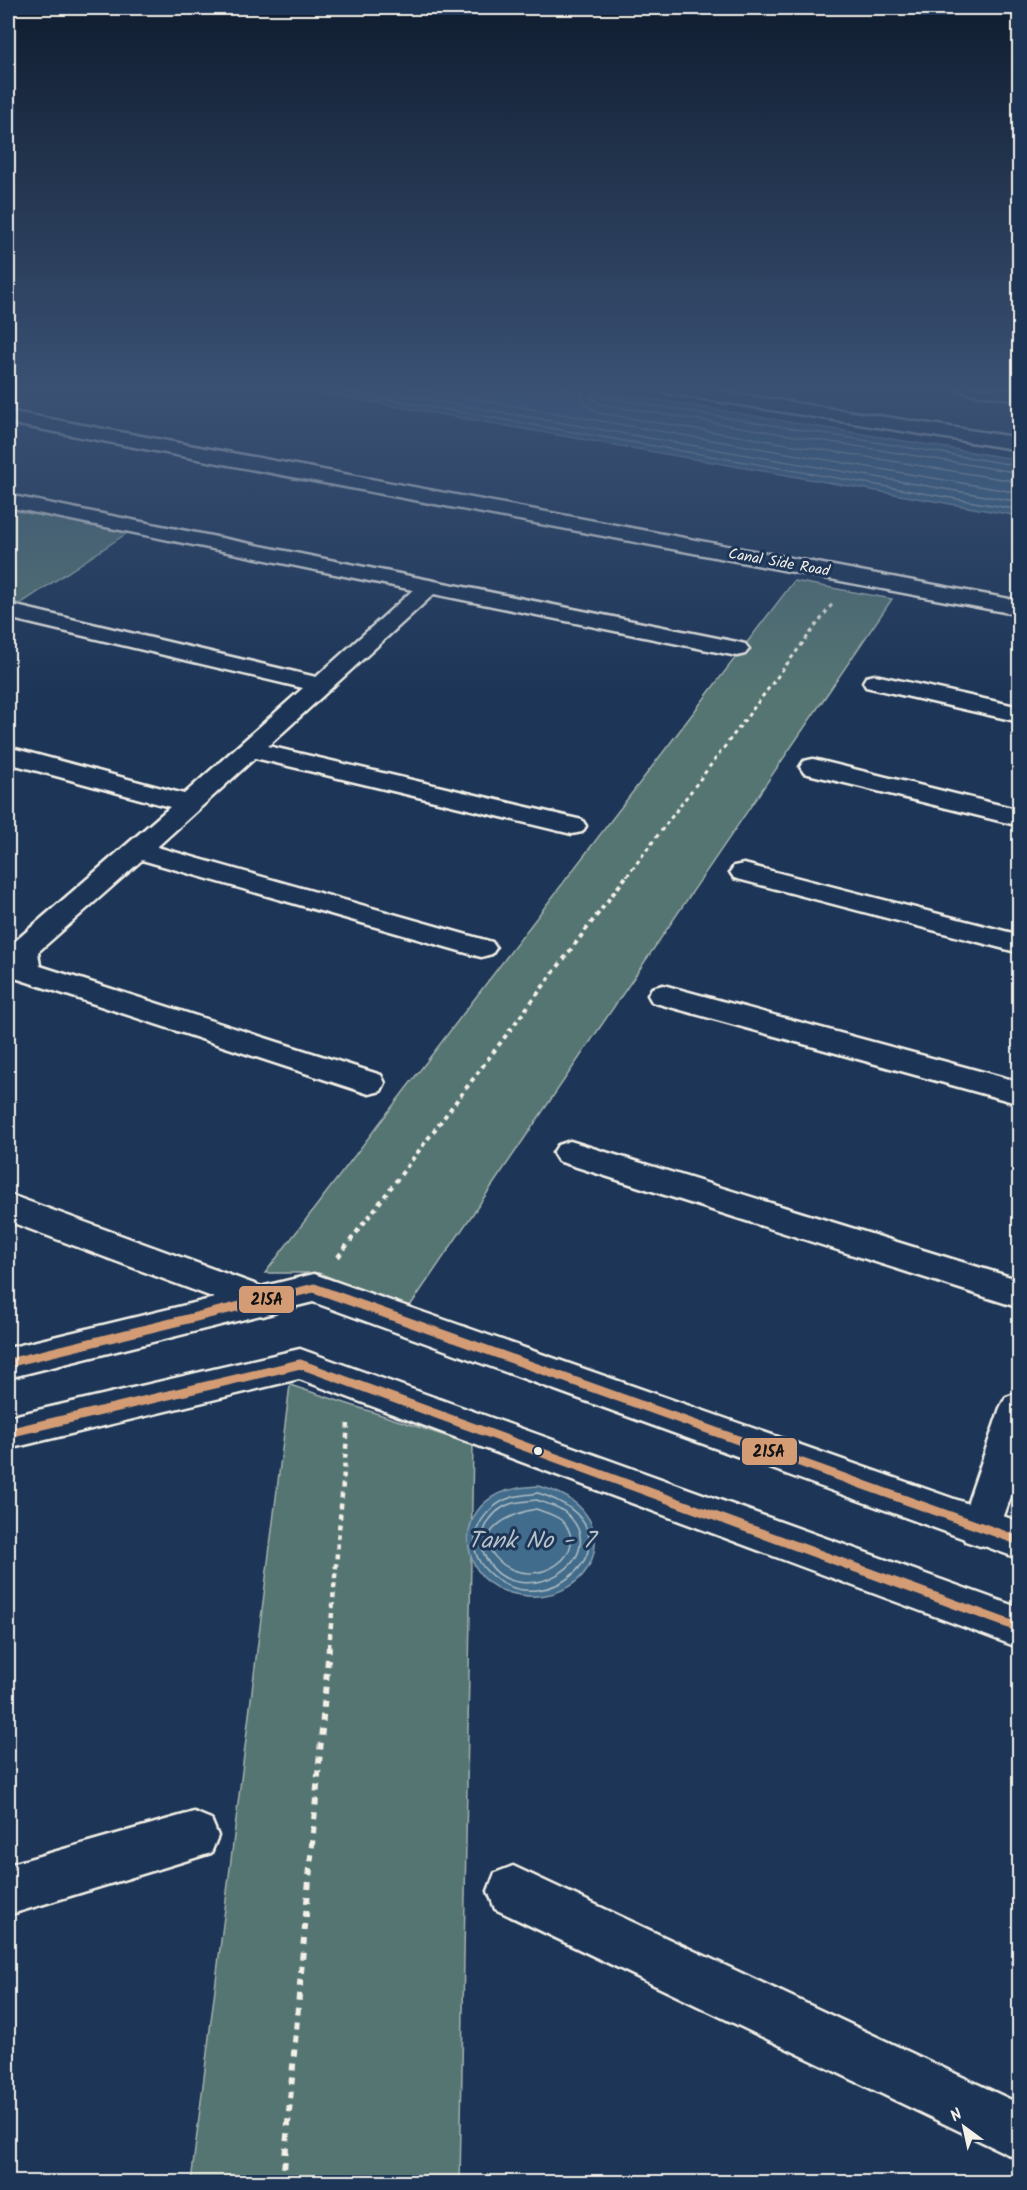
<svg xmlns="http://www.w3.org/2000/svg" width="1027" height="2190" font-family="Kalam,sans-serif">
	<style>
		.green { fill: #557473; stroke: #a4b2ae; stroke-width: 1.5 }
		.water { fill: #436c8b; stroke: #8aa1b0; stroke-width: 1.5 }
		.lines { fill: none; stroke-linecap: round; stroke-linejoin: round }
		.shore { stroke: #adbcc3; stroke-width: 1.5 }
		.minor-casing { stroke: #f4f1e8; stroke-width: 5 }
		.major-casing { stroke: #f4f1e8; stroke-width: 5 }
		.path-far3 { stroke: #f4f1e8; stroke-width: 3; stroke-dasharray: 4 4; stroke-linecap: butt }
		.path-far2 { stroke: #f4f1e8; stroke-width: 4; stroke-dasharray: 4.5 4.5; stroke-linecap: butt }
		.path-far1 { stroke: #f4f1e8; stroke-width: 4.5; stroke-dasharray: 5 5; stroke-linecap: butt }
		.path { stroke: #f4f1e8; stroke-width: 6; stroke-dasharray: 7 7; stroke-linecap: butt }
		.minor { fill: #1d3557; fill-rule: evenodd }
		.major { fill: #1d3557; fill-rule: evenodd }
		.bus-1-casing { stroke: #1d3557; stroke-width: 14 }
		.bus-1 { stroke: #d39c74; stroke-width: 9 }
		.bus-dot { fill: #f4f1e8; stroke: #1d3557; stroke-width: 2 }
		.labels { text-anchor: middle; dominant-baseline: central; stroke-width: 6; stroke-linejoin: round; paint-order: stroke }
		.far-street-label { font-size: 15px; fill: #f4f1e8; stroke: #1d3557 }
		.near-water-label { font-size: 24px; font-style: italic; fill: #b6c2c7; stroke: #1d3557 }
		.line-badge { stroke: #1d3557; stroke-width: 2 }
		.pale-badge-label { font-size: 16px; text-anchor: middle; font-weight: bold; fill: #111 }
	</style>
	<rect width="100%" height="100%" fill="#1d3557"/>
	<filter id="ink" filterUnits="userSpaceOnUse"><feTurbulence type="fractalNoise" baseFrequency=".0167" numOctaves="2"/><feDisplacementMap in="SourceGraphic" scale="12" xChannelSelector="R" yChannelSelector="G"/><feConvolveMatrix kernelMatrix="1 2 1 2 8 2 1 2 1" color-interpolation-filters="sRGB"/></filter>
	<g filter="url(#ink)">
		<g class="green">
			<polygon points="8,507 127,533 20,604 8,601"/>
			<polygon points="794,581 892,599 408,1309 319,1273 265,1273"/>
			<polygon points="290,1385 473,1445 460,2182 191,2182"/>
		</g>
		<g class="water">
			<polygon points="291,388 585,388 1019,460 1019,516"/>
			<path d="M538,1486C633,1509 597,1608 520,1595C507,1593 493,1588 484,1578C459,1552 464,1510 498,1494C511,1488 524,1487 538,1486Z"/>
		</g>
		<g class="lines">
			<g class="shore">
				<polyline points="322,388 1020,510"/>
				<polyline points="361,388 1020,502"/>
				<polyline points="409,388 1020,493"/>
				<polyline points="580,388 585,404 598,413 1020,482"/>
				<polyline points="589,388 592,398 600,404 1020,473"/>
				<polyline points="596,388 602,397 1020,466"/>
				<path d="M538,1493C654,1530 545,1635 485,1569C463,1544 479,1511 507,1499C516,1495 528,1495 538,1493Z"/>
				<path d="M537,1500C546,1504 559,1506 566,1513C617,1559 519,1615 487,1560C474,1539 488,1512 510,1504C518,1501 528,1501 537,1500Z"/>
				<path d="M536,1509C544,1512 555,1515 561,1520C595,1552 535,1594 499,1561C468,1532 512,1513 536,1509Z"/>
			</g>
			<g class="minor-casing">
				<g id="minor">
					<polygon points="658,388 699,388 1020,438 1020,450 667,393"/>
					<polygon points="959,388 1020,390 1020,400 968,393"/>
					<polygon points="8,411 1020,601 1020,615 8,423"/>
					<polygon points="8,495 737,642 745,644 749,649 745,654 737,656 434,594 268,746 582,820 586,826 582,832 572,834 255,758 157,847 492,942 496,948 492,954 481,957 470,954 142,860 38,952 40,966 381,1075 385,1083 381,1091 369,1094 15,978 11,971 8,950 12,944 170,807 8,763 8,747 184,794 303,688 8,618 8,604 316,677 413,590 8,507"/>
					<polygon points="875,675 1020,707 1020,722 866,687 863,682 866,677"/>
					<polygon points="813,759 1020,810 1020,826 804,773 800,767 804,761"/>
					<polygon points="744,864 1020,935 1020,953 734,878 730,872 734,866"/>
					<polygon points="663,985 1020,1082 1020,1104 652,1002 648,995 652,988"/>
					<polygon points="570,1141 1020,1280 1020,1308 558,1161 553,1153 558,1145"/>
					<polygon points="8,1194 276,1292 282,1302 276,1312 263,1316 8,1221"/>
					<polygon points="1020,1392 1020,1471 995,1541 980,1546 965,1541 959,1528 1000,1408 1006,1397"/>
					<polygon points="194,1812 211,1819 218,1836 211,1853 8,1915 8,1865"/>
					<polygon points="513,1866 1020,2104 1020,2160 495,1909 488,1891 495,1873"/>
				</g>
			</g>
			<g class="major-casing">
				<g id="major">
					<polygon points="314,1274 1020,1522 1020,1559 313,1302 8,1378 8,1348"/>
					<polygon points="300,1349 1020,1608 1020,1648 299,1379 8,1449 8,1417"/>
				</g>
			</g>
			<polyline class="path-far3" points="627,876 833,603"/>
			<polyline class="path-far2" points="368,1218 628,874"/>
			<g class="path-far1">
				<polyline points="338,1257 369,1216"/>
				<polyline points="329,1648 348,1424"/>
			</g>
			<polyline class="path" points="283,2182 329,1647"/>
			<use href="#minor" class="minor"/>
			<use href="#major" class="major"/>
			<g class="bus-1-casing">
				<g id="bus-1">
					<polyline points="8,1363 314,1288 1020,1541"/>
					<polyline points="8,1433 300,1364 1020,1628"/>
				</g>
			</g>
			<use href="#bus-1" class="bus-1"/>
		</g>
	</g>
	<linearGradient id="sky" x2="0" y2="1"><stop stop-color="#101d30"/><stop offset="0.56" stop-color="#3a5174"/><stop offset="1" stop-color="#3a5174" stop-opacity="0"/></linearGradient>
	<rect width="1027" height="694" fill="url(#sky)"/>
	<circle class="bus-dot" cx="538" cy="1451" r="5"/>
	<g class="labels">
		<g class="far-street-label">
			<text transform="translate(779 563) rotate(10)">Canal Side Road</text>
		</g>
		<g class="near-water-label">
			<text x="531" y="1541">Tank No - 7</text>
		</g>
	</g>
	<g class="line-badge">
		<rect x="238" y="1285" width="57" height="29" rx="6" fill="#d39c74"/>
		<rect x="741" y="1437" width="57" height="29" rx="6" fill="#d39c74"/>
	</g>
	<g class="pale-badge-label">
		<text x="267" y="1305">215A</text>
		<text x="769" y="1457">215A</text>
	</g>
	<rect width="1027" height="2190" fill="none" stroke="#1d3557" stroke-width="30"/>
	<rect x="15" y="15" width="997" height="2160" fill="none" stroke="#f4f1e8" stroke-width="2" filter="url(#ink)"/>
	<g transform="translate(964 2127) rotate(327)" stroke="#1d3557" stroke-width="4.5" paint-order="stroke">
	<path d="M0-4.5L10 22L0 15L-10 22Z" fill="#f4f1e8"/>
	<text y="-9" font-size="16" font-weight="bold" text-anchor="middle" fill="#f4f1e8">N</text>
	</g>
</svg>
